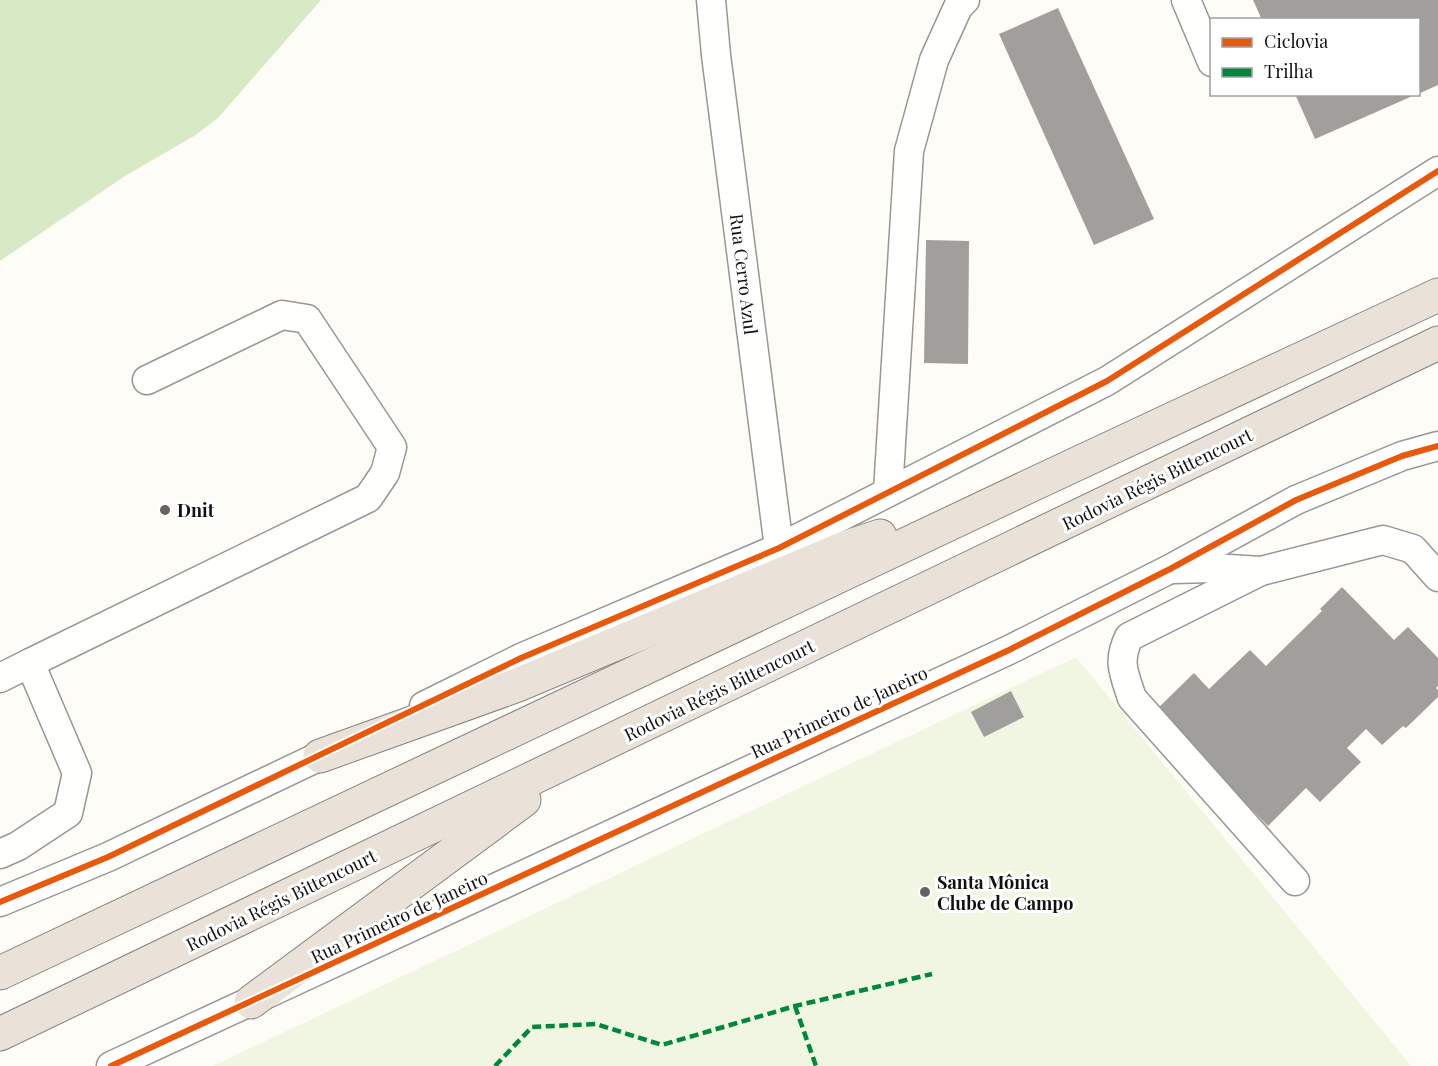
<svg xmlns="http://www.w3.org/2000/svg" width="1438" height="1066" font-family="'Playfair Display',serif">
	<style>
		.forest { fill: #d8eac5 }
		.pitch { fill: #f0f6e1 }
		.building { fill: #a19f9c }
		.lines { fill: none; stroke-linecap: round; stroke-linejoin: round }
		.minor-casing { stroke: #979795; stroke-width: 31 }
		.highway-casing { stroke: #858482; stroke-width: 35 }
		.minor { stroke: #fffffe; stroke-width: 28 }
		.highway { stroke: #eae1d8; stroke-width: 33 }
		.quiet { stroke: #00873e; stroke-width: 4.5; stroke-dasharray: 9 4.5; stroke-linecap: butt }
		.cycleway-casing { stroke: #fff; stroke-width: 10 }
		.cycleway { stroke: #e8590c; stroke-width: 6 }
		.poi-dot { fill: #646362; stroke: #fff; stroke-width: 2 }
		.labels { text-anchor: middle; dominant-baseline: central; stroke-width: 6; stroke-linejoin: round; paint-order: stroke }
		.street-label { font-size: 18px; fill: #111; stroke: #fff }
		.poi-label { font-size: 18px; font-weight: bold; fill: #111; stroke: #fff; text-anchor: start }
	</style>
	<rect width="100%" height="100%" fill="#fdfcf7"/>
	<polygon class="forest" points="0,0 321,0 218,118 194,136 125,176 0,261"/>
	<polygon class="pitch" points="1076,657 1411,1066 213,1066"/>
	<g class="building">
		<polygon points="1253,0 1438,0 1438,85 1418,94 1418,20 1262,20"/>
		<polygon points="1058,8 1154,219 1094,245 999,34"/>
		<polygon points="1295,94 1417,94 1315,139"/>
		<polygon points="926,240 969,241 968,364 924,363"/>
		<polygon points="1342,587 1394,640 1408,627 1438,658 1438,686 1436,688 1438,690 1438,697 1406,728 1403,726 1382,745 1366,729 1347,748 1361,762 1320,802 1306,788 1268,826 1155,711 1194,673 1209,689 1250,650 1266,666 1322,611 1320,609"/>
		<polygon points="1011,691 1024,717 984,737 971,712"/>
	</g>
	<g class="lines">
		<g class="minor-casing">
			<g id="minor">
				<polyline points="711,0 716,55 779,548"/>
				<polyline points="1186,0 1212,62"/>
				<polyline points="888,492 909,151 934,60 958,7 965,0"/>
				<polyline points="1173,569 1213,568 1261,571 1383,540 1413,549 1438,577"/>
				<path d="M1261,571L1129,637C1117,662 1124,673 1132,698L1295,881"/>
				<polyline points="0,678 30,663"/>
				<polyline points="424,706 521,658 779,548 1107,381 1438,171"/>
				<polyline points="0,854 18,846 68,813 77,773 30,663 368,498 385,473 392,447 307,319 282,315 147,380"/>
				<polyline points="0,902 108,857 339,747"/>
				<polyline points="111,1066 1009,650 1170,569 1296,500 1402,456 1438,446"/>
			</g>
		</g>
		<g class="highway-casing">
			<g id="highway">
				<polyline points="320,756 515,686 847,547 880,536"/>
				<polyline points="0,973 1040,481 1438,295"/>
				<polyline points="251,1002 524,800"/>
				<polyline points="0,1034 1438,343"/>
			</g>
		</g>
		<use href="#minor" class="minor"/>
		<use href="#highway" class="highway"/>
		<g class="quiet">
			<polyline points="795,1006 816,1066"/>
			<polyline points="495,1066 532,1027 596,1024 662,1045 795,1006 932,974"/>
		</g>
		<g class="cycleway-casing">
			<g id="cycleway">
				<polyline points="0,902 108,857 521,658 779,548 1107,381 1438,171"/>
				<polyline points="111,1066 1009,650 1170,569 1296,500 1402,456 1438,446"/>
			</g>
		</g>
		<use href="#cycleway" class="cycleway"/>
	</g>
	<g class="poi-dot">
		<circle cx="165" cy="510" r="6"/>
		<circle cx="925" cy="892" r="6"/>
	</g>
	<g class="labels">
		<g class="street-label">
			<text transform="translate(744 274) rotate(83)">Rua Cerro Azul</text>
			<text transform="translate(1157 479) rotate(-26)">Rodovia Régis Bittencourt</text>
			<text transform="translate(719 690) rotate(-26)">Rodovia Régis Bittencourt</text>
			<text transform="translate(839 712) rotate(-25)">Rua Primeiro de Janeiro</text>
			<text transform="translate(281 900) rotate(-26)">Rodovia Régis Bittencourt</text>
			<text transform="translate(399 917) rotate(-25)">Rua Primeiro de Janeiro</text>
		</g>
		<g class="poi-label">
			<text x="177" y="510">Dnit</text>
			<text x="937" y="882">Santa Mônica<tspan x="937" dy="21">Clube de Campo</tspan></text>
		</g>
	</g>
	<rect x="1210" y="18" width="210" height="78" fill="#ffffff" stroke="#a0a0a0" stroke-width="1.5"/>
	<rect x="1222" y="38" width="30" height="9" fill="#e8590c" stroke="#a0a0a0" stroke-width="1.5"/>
	<text x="1264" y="48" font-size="18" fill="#111111">Ciclovia</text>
	<rect x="1222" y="68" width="30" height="9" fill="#00873e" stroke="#a0a0a0" stroke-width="1.5"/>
	<text x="1264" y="78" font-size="18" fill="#111111">Trilha</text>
</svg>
